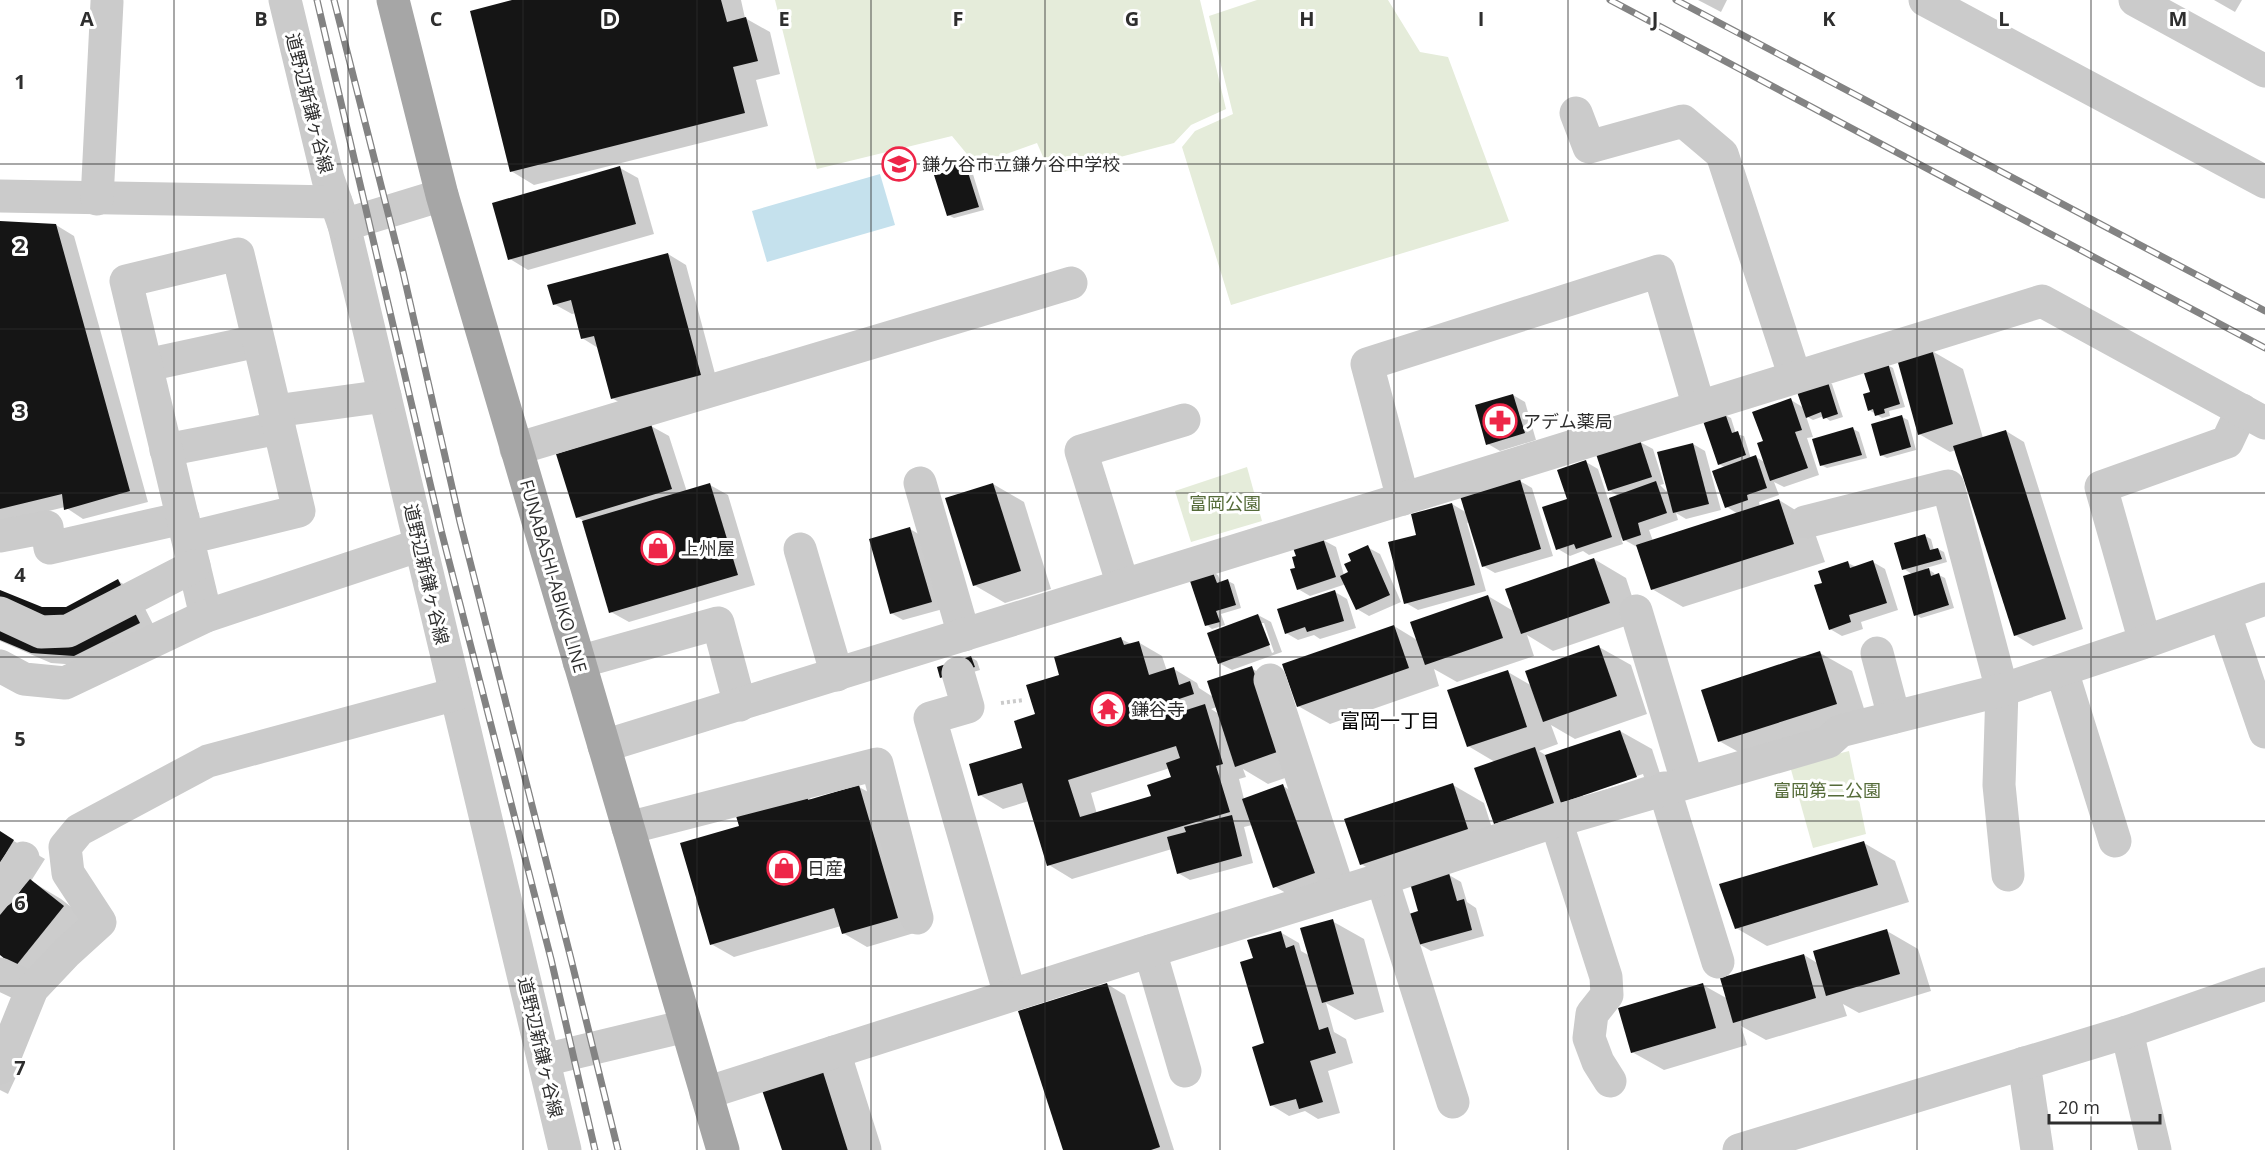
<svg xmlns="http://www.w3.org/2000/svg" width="2265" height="1150" font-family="'Open Sans','Noto Sans JP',sans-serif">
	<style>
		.green { fill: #e5ecda }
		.water { fill: #c5e1ed }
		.shadow { fill: #0003; fill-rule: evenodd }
		.building { fill: #151515; fill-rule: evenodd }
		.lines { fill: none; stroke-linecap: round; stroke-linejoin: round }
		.path { stroke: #cbcbcb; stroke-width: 4; stroke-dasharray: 3 3; stroke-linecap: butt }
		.minor { stroke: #cbcbcb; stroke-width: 33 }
		.major { stroke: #a6a6a6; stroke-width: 33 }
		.rail-casing { stroke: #838383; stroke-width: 7 }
		.rail { stroke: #fff; stroke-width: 4.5; stroke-dasharray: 14; stroke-linecap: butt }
		.grid { fill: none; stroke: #2e2e2e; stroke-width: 1.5; stroke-opacity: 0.55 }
		.labels { text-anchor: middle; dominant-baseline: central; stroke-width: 6; stroke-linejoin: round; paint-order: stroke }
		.street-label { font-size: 18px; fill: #2e2e2e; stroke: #fff }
		.poi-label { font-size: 18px; fill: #2e2e2e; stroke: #fff; text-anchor: start }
		.park-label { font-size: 18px; fill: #556b39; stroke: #fff }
		.neighbourhood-label { font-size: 20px; fill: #000; stroke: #fff }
		.grid-label { font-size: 20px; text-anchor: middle; font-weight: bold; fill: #2e2e2e; stroke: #fff; stroke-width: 6; stroke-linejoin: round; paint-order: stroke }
	</style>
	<rect width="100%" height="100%" fill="#fff"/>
	<g class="green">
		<polygon points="775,0 1200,0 1226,109 1191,125 1174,143 1051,175 1037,143 976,165 952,136 817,169"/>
		<polygon points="1257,0 1388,0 1420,52 1448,57 1509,221 1231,305 1182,147 1195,131 1233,114 1209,16"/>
		<polygon points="1247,467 1262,521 1191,542 1175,491"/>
		<polygon points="1849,751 1866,834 1813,848 1790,766"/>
	</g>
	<polygon class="water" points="880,174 895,225 767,262 752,211"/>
	<g class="shadow">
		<polygon points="519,0 741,0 745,18 770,32 780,74 756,80 768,126 534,185 511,171"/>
		<polygon points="1698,0 1727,0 1721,12"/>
		<polygon points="2214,0 2242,0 2235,12"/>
		<polygon points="959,165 972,171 984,210 954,218 948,215 951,172"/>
		<polygon points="620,168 638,178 654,234 528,270 510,259"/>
		<polygon points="0,222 56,225 74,236 148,502 83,519 65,507 0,523"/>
		<polygon points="668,254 686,265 718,385 630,409 612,398 598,348 582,338 576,313 572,314 554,304"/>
		<polygon points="1932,351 1963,369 1983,438 2006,431 2024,442 2083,629 2033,646 2015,635 1956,450 1950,452 1919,434"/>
		<polygon points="1887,365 1893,368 1905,407 1889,411 1890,416 1882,418 1869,410 1872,393"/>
		<polygon points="1826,380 1832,384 1843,417 1830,421 1824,416 1813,420 1806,416 1813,437 1807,438 1819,475 1784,487 1774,482 1779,495 1759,502 1760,507 1779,500 1810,519 1825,562 1683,607 1652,589 1637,547 1621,538 1623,544 1589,555 1583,551 1570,556 1558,549 1586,462 1598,469 1608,499 1619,496 1609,490 1640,442 1653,449 1664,484 1660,485 1666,491 1668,490 1693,444 1705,451 1721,510 1686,519 1676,513 1678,520 1649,530 1653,541 1738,514 1727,507 1726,468 1719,464 1725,415 1731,418 1736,434 1744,436 1751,459 1756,457 1766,463 1764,442 1791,400 1804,408"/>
		<polygon points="1513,395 1525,402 1536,440 1500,451 1488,444"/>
		<polygon points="1902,417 1908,420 1916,450 1887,458 1881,455"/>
		<polygon points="651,426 669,436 687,492 710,485 728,495 755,585 629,622 611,612 584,521 577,517"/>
		<polygon points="1853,429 1859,432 1867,458 1827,468 1821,465"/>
		<polygon points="1520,481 1532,488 1553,556 1495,573 1483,566 1470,522 1467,523 1486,591 1418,610 1406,603 1418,536 1452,504 1467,513"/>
		<polygon points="993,484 1024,502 1051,589 1005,603 974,585"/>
		<polygon points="910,529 922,536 943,609 903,620 891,613"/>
		<polygon points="1925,536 1931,539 1934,550 1938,549 1944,552 1947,562 1926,568 1934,573 1935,576 1939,575 1945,578 1954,608 1921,618 1916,615 1912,574 1904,569"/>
		<polygon points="1323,540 1336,547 1344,575 1350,573 1367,547 1380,554 1401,602 1369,616 1357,609 1346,584 1310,596 1298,589 1297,569"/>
		<polygon points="1594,559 1626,578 1640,621 1553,651 1527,635 1534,656 1457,682 1434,669 1439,686 1330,724 1298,706 1394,626 1417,640 1488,596 1515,612"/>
		<polygon points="1873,562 1885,569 1898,610 1861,622 1863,629 1842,636 1830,629 1848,563 1856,567"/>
		<polygon points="1212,572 1218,575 1221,583 1228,581 1234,584 1241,608 1221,614 1225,625 1212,629 1207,625"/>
		<polygon points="118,581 136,591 158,634 93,666 51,663 0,641 0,591 42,609 66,609"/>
		<polygon points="1335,592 1347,599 1356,628 1320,639 1314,635 1298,640 1286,633"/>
		<path d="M1258,615L1271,622L1282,652L1232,670L1219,663ZM1260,623H1264L1274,652L1272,653Z"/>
		<path d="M1121,639L1131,644L1138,642L1162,656L1167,671L1174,669L1197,683L1199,688L1213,697L1251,668L1283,686L1311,769L1268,784L1243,769L1246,777L1239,779L1244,799L1283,786L1314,804L1345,891L1306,905L1274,886L1252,825L1244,827L1253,863L1190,880L1178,873L1172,849L1072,879L1049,865L1029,801L1003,809L980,795L1024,749L1037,715L1061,676ZM1217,707L1219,714L1211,709ZM1170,768L1173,778L1153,797L1097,814L1091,793Z"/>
		<path d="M1599,647L1631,665L1647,714L1575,739L1551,725L1558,744L1539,751L1547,756L1620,731L1652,749L1667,795L1526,842L1495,823V762L1468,746L1508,672L1532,686ZM1643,774L1644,777L1583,797V794Z"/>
		<polygon points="1820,653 1852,671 1868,721 1751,759 1719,741"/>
		<polygon points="971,657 977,661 980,670 947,680"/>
		<polygon points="1453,785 1484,803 1498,847 1392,882 1361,864"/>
		<polygon points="859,787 883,800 921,931 867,947 843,933 841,926 734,957 711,944 741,827 807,797 813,800"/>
		<polygon points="0,833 45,859 31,881 61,899 94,925 47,984 0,953"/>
		<polygon points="1864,843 1895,861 1909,902 1767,946 1736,928"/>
		<polygon points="1449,875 1461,882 1467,902 1476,908 1484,936 1431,951 1419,944 1419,912"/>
		<polygon points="1332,921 1364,939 1384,1012 1355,1020 1326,1003 1334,1032 1346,1039 1353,1063 1328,1071 1340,1113 1318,1119 1305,1111 1289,1116 1271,1105 1254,959 1280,932 1299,943 1301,951 1310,956"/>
		<polygon points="1887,931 1918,949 1931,991 1859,1013 1843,1004 1847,1016 1766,1040 1741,1026 1747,1045 1664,1070 1632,1052 1703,985 1728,999 1804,955 1819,964"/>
		<polygon points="1107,984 1125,995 1174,1150 1064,1150"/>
		<polygon points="0,1051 22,1064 8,1094 0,1090"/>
	</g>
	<g class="building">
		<polygon points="512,0 721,0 727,22 746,17 758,61 733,67 745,113 510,172 470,11"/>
		<polygon points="960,163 961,167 966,166 979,207 947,216 934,175 949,171 947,167"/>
		<polygon points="620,166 636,224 508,260 492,203"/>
		<polygon points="0,221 56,224 130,491 64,510 62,494 0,509"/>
		<polygon points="668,253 701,375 611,399 594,336 581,339 571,300 553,305 547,285"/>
		<polygon points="1932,349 1953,424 1918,435 1897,359"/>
		<polygon points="1888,363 1900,404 1884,409 1885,413 1875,416 1873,409 1868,411 1863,394 1870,392 1863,370"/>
		<polygon points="1827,379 1838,414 1823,419 1821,412 1806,418 1796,389"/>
		<polygon points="1513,394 1525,433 1486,445 1475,405"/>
		<polygon points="1791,398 1802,430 1795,432 1808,468 1770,481 1757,443 1763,441 1752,412"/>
		<polygon points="1725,413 1732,433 1738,431 1746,455 1718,465 1703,421"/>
		<polygon points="1902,415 1911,447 1880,456 1871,424"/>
		<polygon points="651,424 672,489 576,518 556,454"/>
		<polygon points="1853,427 1862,455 1820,466 1812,439"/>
		<polygon points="2006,430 2066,619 2014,636 1953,446"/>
		<polygon points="1640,440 1652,477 1608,491 1596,454"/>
		<polygon points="1693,443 1709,504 1673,513 1657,452"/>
		<polygon points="1756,455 1767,488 1747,495 1748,500 1725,508 1712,471"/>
		<polygon points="1586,460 1612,537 1576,549 1574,544 1556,550 1542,507 1567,499 1557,470"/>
		<polygon points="1520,479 1541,549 1482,567 1460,496"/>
		<polygon points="1656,481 1667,513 1638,523 1641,535 1623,541 1609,498"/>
		<polygon points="710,483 738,575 609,613 582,521"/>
		<polygon points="993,483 1021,571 973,586 945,498"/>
		<polygon points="1779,499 1794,544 1651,590 1636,545"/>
		<polygon points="1452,503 1475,585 1404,604 1388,542 1416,535 1411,514"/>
		<polygon points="910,527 932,602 890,614 869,539"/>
		<polygon points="1925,534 1930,550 1938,548 1942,559 1902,570 1894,543"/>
		<polygon points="1323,538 1336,577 1297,590 1290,569 1295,568 1292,557 1296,556 1293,548"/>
		<polygon points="1368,545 1390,595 1356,610 1340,576 1348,572 1344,564 1351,561 1348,554"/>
		<polygon points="1594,558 1610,603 1521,634 1505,589"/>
		<polygon points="1873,560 1887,603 1849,615 1851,622 1829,630 1814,585 1822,583 1818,571 1848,561 1850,568"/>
		<polygon points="1929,568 1931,576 1939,573 1949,605 1914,616 1903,576"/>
		<polygon points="1212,570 1217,583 1228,579 1236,605 1216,611 1220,622 1205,626 1189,578"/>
		<polygon points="118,579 140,623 74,656 31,653 0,640 0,590 42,607 66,607"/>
		<polygon points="1335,590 1344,621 1307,632 1305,627 1285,634 1277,609"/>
		<polygon points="1488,595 1503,638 1425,665 1410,622"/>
		<polygon points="1258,614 1270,645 1218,664 1207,633"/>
		<polygon points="1394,625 1409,668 1297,707 1282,664"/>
		<path d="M1121,637L1124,645L1139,641L1149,675L1174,667L1179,685L1190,681L1194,694L1173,701L1177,713L1205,704L1223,764L1216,766L1230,812L1047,866L1022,783L978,796L969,764L1022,748L1014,721L1035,714L1026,685L1059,675L1054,657ZM1176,746L1180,758L1166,763L1171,777L1147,785L1151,796L1080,817L1068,780Z"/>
		<polygon points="1599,645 1617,696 1543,722 1525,671"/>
		<polygon points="1820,651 1837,704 1718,742 1701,690"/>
		<polygon points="971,656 975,667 940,678 937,667"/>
		<polygon points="1252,666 1280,751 1235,767 1207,681"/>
		<polygon points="1508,670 1527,727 1467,747 1447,690"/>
		<polygon points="1620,730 1637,777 1561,803 1545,755"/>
		<polygon points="1535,747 1554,803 1494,824 1474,768"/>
		<polygon points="1453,783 1468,829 1360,865 1344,819"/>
		<polygon points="1283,784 1315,873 1273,888 1242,799"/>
		<polygon points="859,785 898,918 842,934 834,908 710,945 680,843 739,826 736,816 807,795 808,800"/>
		<polygon points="1232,815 1242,856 1177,874 1167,837 1186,832 1184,827"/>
		<polygon points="0,831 14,840 0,863"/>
		<polygon points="1864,841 1878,885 1735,929 1719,884"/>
		<polygon points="1449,873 1457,901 1464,899 1472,930 1418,945 1409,914 1418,911 1410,883"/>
		<polygon points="30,879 64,906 15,967 0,955 0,915"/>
		<polygon points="1333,919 1354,994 1322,1003 1300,928"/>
		<polygon points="1887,929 1900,974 1826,996 1813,951"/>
		<polygon points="1281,931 1286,948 1294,945 1319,1030 1328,1027 1336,1053 1310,1061 1323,1102 1299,1109 1296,1099 1270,1106 1252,1047 1264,1043 1240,962 1253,958 1247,940"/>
		<polygon points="1804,954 1816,998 1733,1023 1720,978"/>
		<polygon points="1107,983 1160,1147 1151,1150 1063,1150 1018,1011"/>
		<polygon points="1703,983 1716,1028 1631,1053 1618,1008"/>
		<polygon points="826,1069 853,1150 782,1150 762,1090"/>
	</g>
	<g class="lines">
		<polyline class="path" points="1001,703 1024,700"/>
		<g class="minor">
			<polyline points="285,0 328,179 344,225 565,1150"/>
			<polyline points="1925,0 2265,182"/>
			<polyline points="2135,0 2265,71"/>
			<polyline points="1576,113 1589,147 1683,121 1722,154 1795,377"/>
			<polyline points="0,196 336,202"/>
			<polyline points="97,199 107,2"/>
			<polyline points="344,225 442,195"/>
			<polyline points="147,365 258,341"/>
			<polyline points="275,411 385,396"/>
			<polyline points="516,449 1071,283"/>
			<polyline points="166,450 279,428"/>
			<polyline points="920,483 964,635"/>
			<polyline points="1403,499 1367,364 1659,271 1699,407"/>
			<polyline points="1805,522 1948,486 2002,690 1999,785 2008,875"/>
			<polyline points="0,536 47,527 50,548 183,518"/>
			<polyline points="188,538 299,511 238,254 126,281 206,616"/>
			<polyline points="800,549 837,675"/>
			<polyline points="1123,585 1081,451 1184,420"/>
			<polyline points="1636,611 1687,781"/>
			<polyline points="0,613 41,632 68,631 194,566"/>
			<polyline points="2225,615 2265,732"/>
			<polyline points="2145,642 2101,487 2227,442 2242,410"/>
			<polyline points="1877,653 1894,717"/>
			<polyline points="579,662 718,623 740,705"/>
			<polyline points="0,666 24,679 65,683 206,616 420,545"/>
			<polyline points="2062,671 2115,841"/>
			<polyline points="958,673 968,707 930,718 1010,995"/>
			<polyline points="1270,680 1339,892"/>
			<polyline points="604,746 2042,301 2265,423"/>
			<polyline points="1664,788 1718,962"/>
			<polyline points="1556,821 1606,977 1607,995 1592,1014 1589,1038 1598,1062 1610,1081"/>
			<polyline points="628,828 877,764 917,918"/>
			<polyline points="1382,879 1453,1102"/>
			<polyline points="0,891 23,858"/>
			<polyline points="1150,951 1185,1071"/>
			<polyline points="0,974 32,989"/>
			<polyline points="2127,1032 2155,1150"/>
			<polyline points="834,1052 865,1150"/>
			<polyline points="544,1060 686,1026"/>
			<polyline points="2024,1063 2037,1150"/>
			<polyline points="0,1068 32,989 67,952 100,922 68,873 65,847 79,830 208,761 456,694"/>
			<polyline points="706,1093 1150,951 1382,879 1556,821 1828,742 1840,731 2002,690 2145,642 2265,599"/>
			<polyline points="1739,1150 2127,1032 2265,984"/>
		</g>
		<polyline class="major" points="393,0 442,195 723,1150"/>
		<g class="rail-casing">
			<g id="rail">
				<polyline points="317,0 441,530 551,959 595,1150"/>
				<polyline points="334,0 403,272 460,522 570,955 618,1150"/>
				<polyline points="1610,0 2265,348"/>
				<polyline points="1676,0 2265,311"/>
			</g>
		</g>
		<use href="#rail" class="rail"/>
	</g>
	<path class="grid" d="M174,0V1150M348,0V1150M523,0V1150M697,0V1150M871,0V1150M1045,0V1150M1220,0V1150M1394,0V1150M1568,0V1150M1742,0V1150M1917,0V1150M2091,0V1150M0,164H2265M0,329H2265M0,493H2265M0,657H2265M0,821H2265M0,986H2265"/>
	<defs>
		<g id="school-ring" transform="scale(1.725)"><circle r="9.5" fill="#fff" stroke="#ee2648" stroke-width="1.5"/><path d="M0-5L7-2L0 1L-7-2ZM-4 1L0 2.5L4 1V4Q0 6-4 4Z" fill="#ee2648"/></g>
		<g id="pharmacy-ring" transform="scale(1.725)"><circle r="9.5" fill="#fff" stroke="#ee2648" stroke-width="1.5"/><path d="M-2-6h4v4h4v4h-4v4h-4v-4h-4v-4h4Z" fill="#ee2648"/></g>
		<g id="shop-ring" transform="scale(1.725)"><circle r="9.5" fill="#fff" stroke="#ee2648" stroke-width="1.5"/><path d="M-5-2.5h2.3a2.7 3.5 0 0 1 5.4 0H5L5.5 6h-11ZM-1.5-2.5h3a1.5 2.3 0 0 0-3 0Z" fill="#ee2648"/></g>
		<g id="temple-ring" transform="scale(1.725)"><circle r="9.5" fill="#fff" stroke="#ee2648" stroke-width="1.5"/><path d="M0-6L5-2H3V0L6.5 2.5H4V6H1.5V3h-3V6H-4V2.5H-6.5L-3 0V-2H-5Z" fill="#ee2648"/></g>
	</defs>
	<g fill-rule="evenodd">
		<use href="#school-ring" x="899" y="164"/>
		<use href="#pharmacy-ring" x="1500" y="421"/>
		<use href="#shop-ring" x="658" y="548"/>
		<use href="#temple-ring" x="1108" y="709"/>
		<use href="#shop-ring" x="784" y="868"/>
	</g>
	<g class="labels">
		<g class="street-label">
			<text transform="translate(310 103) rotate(76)">道野辺新鎌ヶ谷線</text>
			<text transform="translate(427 574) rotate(77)">道野辺新鎌ヶ谷線</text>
			<text transform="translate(554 576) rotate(74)">FUNABASHI-ABIKO LINE</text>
			<text transform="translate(541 1047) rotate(77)">道野辺新鎌ヶ谷線</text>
		</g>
		<g class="poi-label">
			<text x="922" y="164">鎌ケ谷市立鎌ケ谷中学校</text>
			<text x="1523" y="421">アデム薬局</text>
			<text x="681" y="548">上州屋</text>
			<text x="1131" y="709">鎌谷寺</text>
			<text x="807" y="868">日産</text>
		</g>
		<g class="park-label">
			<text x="1225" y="503">富岡公園</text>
			<text x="1827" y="790">富岡第二公園</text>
		</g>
		<g class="neighbourhood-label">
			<text x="1390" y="720">富岡一丁目</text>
		</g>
	</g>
	<g class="grid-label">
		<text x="87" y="26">A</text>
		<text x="261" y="26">B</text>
		<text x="436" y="26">C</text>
		<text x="610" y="26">D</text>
		<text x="784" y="26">E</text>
		<text x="958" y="26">F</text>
		<text x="1132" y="26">G</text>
		<text x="1307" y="26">H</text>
		<text x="1481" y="26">I</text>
		<text x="1655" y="26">J</text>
		<text x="1829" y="26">K</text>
		<text x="2004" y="26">L</text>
		<text x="2178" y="26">M</text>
		<text x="20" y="89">1</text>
		<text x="20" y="253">2</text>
		<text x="20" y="418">3</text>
		<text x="20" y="582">4</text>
		<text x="20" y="746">5</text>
		<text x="20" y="910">6</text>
		<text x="20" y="1075">7</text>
	</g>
	<path d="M2049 1114v9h111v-9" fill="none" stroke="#2e2e2e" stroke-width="3"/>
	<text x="2058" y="1114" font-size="18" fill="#2e2e2e" stroke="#ffffff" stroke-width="4.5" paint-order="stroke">20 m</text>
</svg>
